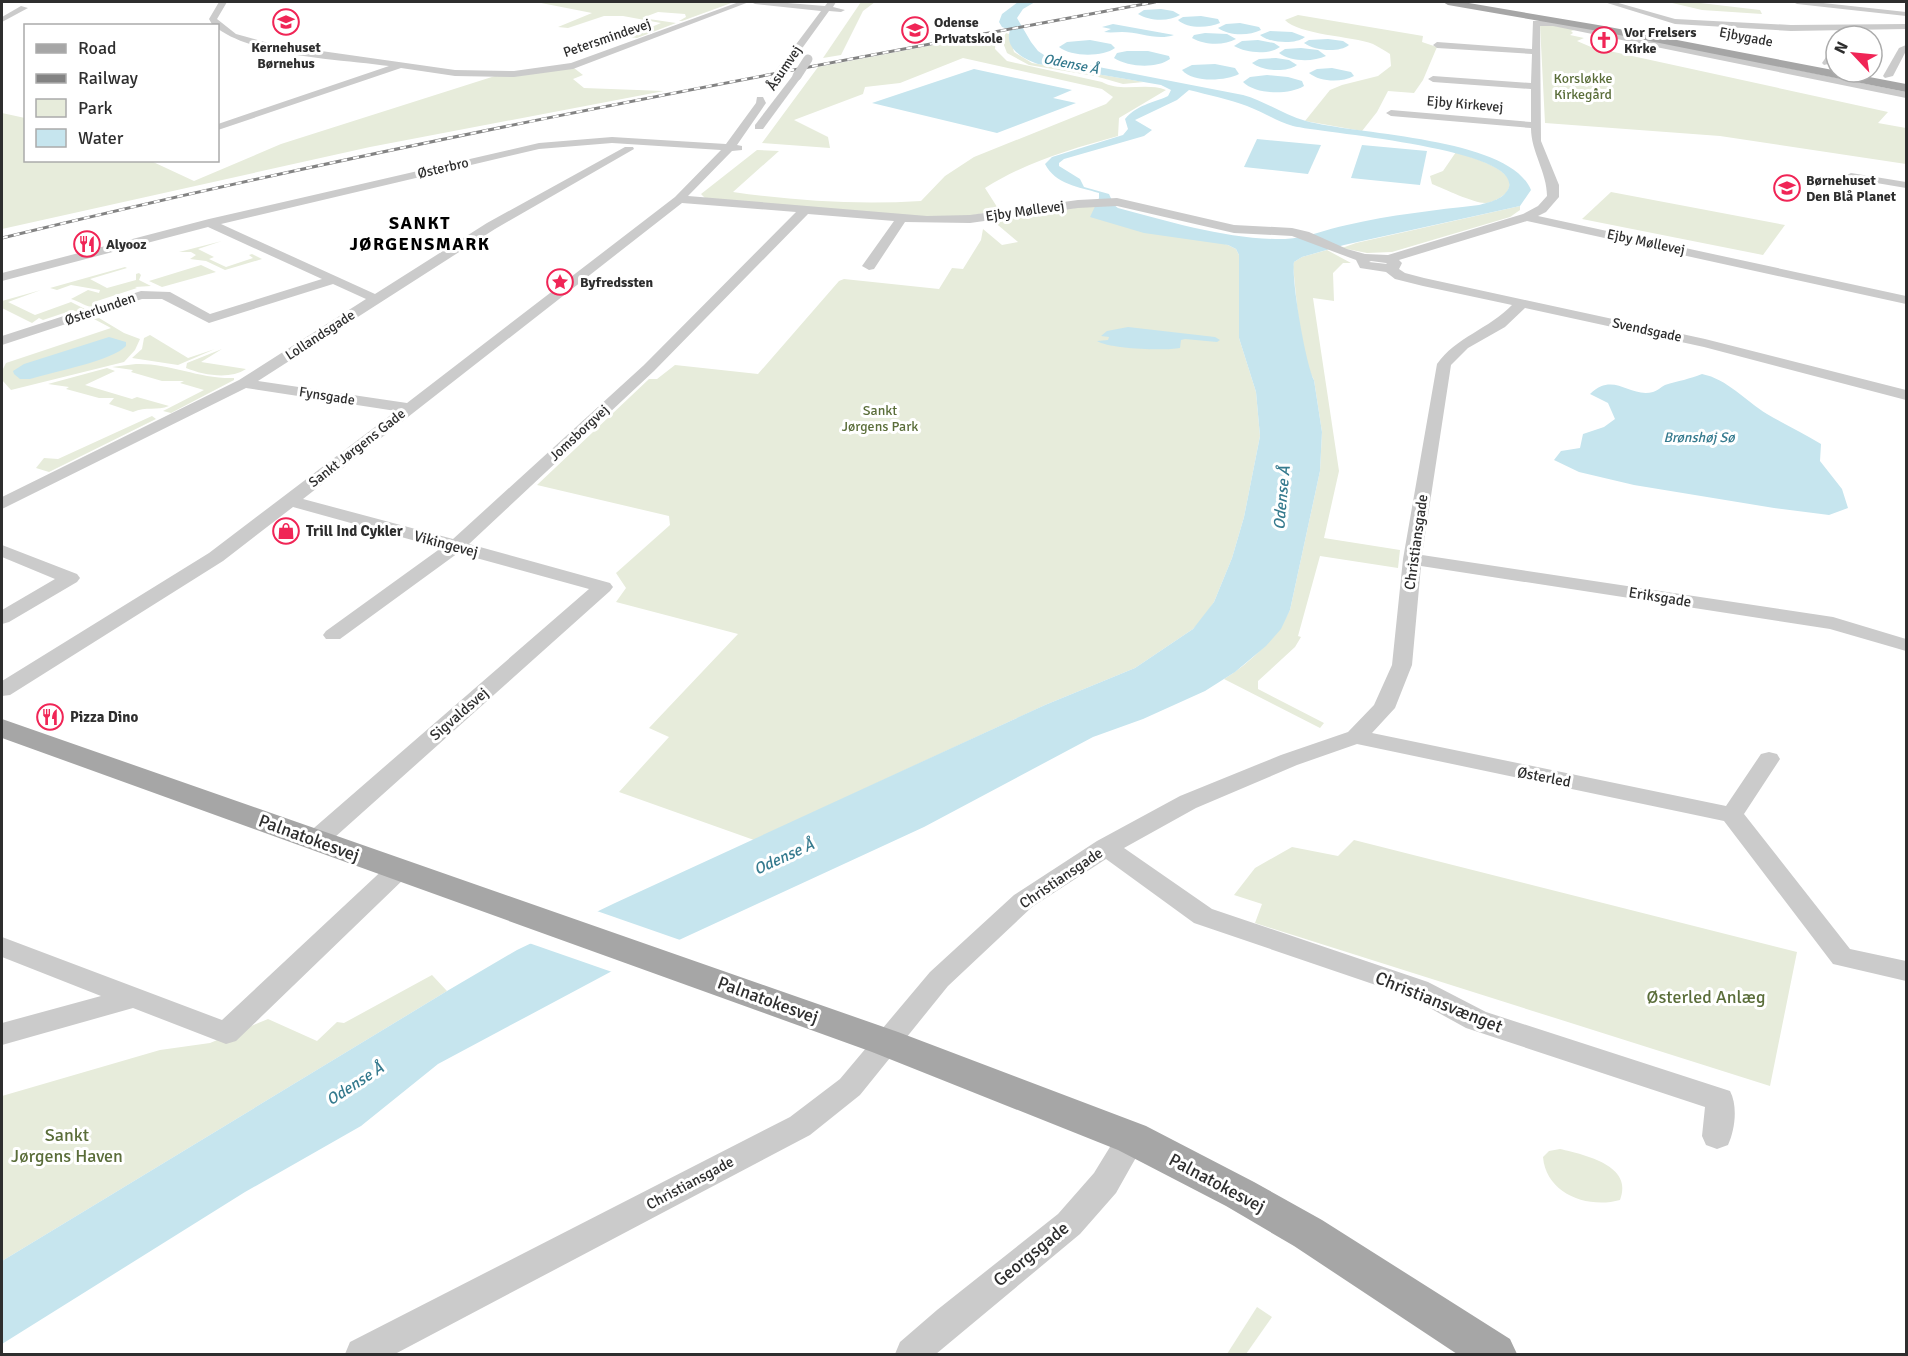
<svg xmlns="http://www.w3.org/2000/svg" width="1908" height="1356" font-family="Signika,sans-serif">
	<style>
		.green { fill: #e7ecdb }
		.water { fill: #c6e5ee; fill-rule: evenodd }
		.pier { fill: #fff }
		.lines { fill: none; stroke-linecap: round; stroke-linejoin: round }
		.minor { fill: #cbcbcb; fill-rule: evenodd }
		.major { fill: #a6a6a6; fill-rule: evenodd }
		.rail-casing { stroke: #838383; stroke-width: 3 }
		.rail { stroke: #fff; stroke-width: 2; stroke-dasharray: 6; stroke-linecap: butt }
		.minor-bridge { stroke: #cbcbcb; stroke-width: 9 }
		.labels { text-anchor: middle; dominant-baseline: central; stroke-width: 6; stroke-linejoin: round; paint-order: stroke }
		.far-poi-label { font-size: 14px; font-weight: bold; fill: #2e2e2e; stroke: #fff; text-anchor: start }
		.far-street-label { font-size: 14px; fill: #2e2e2e; stroke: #fff }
		.far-water-label { font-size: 14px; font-style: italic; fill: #357a8e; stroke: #fff }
		.far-park-label { font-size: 14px; fill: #5a6d39; stroke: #fff }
		.poi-label { font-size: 15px; font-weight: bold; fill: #2e2e2e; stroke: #fff; text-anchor: start }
		.street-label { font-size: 15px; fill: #2e2e2e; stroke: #fff }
		.water-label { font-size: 16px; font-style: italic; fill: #357a8e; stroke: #fff }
		.far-district-label { font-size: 18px; font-weight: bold; letter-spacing: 1.5px; fill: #000; stroke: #fff }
		.near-street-label { font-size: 18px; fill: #2e2e2e; stroke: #fff }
		.near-park-label { font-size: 18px; fill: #5a6d39; stroke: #fff }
	</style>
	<rect width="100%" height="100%" fill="#fff"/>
	<g class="green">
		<polygon points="536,2 734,2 682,21 679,21 686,17 685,14 658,12 642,18 676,23 637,38 597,33 630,36 661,23 623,16 604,16 568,28 558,27 592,13"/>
		<polygon points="861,2 875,2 863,11 841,55 823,58"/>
		<polygon points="1668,2 1692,2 1760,10 1762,14 1702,10"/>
		<path d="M1298,15L1423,36L1422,42L1437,47L1423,80L1414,93L1388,91L1377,112L1362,131L1305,121L1330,90L1342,85L1378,76L1391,66L1390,54C1385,51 1379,47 1373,44C1352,36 1299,35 1285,20Z"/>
		<polygon points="1543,24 1578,29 1571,31 1573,33 1570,35 1584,38 1577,41 1591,47 1888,112 1878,123 1906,128 1906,164 1720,136 1545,123 1540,25"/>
		<path d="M1002,32L996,36L995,49L1007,61L1102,82C1122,93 1145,82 1166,90L1119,118L1118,136C1071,149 1026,162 985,188L999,210L969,216L923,217L706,199L701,194L757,150L779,151L733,192C795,201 858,205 921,201L945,176L974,157L1106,104L1113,97L1102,89L963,58L900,83L865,87L863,94L794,120L828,137L830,148L762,143L818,67Z"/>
		<polygon points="1006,33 1009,34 1014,52 1032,63 1144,82 1123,84 1095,76 1029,65 1007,53 1002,40"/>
		<polygon points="574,68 583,75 573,79 584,88 664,91 370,147 2,229 2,113 25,118 26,160 151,161 194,181 281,144 495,76"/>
		<path d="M1456,152C1469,157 1525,171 1506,193C1502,197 1492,203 1485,203C1474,203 1444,189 1432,184L1430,176L1443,171Z"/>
		<polygon points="1611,192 1785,225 1763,255 1582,219"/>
		<polygon points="1095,205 1228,245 1236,249 1239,255 1239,338 1256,392 1260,436 1244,517 1232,558 1214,602 1204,617 1193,629 1135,668 1045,705 754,840 619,792 669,737 649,728 738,634 616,602 626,588 616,573 670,525 669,516 537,485 649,379 657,379 675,365 758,374 839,281 844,279 939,289 952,268 963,269 981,240 983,229 1002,245 1018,242 992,220"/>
		<polygon points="1520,206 1520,210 1510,217 1392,252 1367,253 1342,248 1356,243"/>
		<polygon points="222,241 198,249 214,257 209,259 226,267 253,258 249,255 252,254 262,259 225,270 206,261 190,259 196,255 191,252 179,252"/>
		<path d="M1327,250L1351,263H1343L1333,273L1334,301L1313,298L1339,471L1324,538L1400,550L1398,568L1320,556L1298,636L1301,637L1295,647L1258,681V689L1324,723L1320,728L1224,679C1250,663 1277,637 1290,610L1320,471L1322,432L1314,380C1299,354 1297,298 1293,267L1294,262L1302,257Z"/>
		<polygon points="201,265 216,272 162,287 149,281"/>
		<path d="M125,267L127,268L90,279L107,288L136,280V274L139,273L141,275L139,280L151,286L135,287L137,288L94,302L99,306C90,310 81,302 71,299L88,290L99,293L100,290L71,285L57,290L50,288Z"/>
		<polygon points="41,290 8,302 35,315 71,302 85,309 79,313 73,310 43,320 39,318 32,323 2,308 2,301"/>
		<polygon points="99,318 124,333 140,339 135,350 124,362 11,390 2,380 2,371 6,363 111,328 94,319"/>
		<polygon points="150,335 188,358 215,349 178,365 132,358 142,349 144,338"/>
		<path d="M222,349L201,362L246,369C230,380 203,375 186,368L187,363Z"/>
		<path d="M136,364C170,363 199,379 234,378V380L171,413L163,411L204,390L180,383L184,381H162L131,372L133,370L112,367Z"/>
		<path d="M107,368L115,371L85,385L132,399L137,397L169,406C157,411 146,406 133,412L109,404L114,398H99L66,389L69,387L48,384Z"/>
		<polygon points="152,416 156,419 49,472 36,468 44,458 58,459"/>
		<polygon points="1354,840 1797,952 1770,1086 1255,923 1262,904 1234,895 1255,868 1292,847 1338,856"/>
		<polygon points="432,975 447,991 2,1261 2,1096 160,1050 210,1043 268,1019 317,1041 337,1022 344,1023"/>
		<path d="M1560,1149C1586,1155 1634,1166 1620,1200C1588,1209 1546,1194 1543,1157L1549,1151Z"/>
		<polygon points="1257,1307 1272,1317 1246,1354 1227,1354"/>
	</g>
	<g class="water">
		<path d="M1018,2H1035L1023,9L1017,18L1031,42L1038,51L1047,57L1243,95C1265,101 1284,115 1306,121C1357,135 1510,137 1531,190L1520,206L1344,245L1302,257L1294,262C1291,279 1306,365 1314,380L1322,432L1320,471L1290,610L1281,629L1266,646L1235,672L1205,691L1143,719L1093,737L924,827L614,970L438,1064L361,1126L245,1192L2,1344V1261L447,991L517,950L615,903L1045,705L1135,668L1193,629L1214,602L1232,558L1244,517L1260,436L1256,392L1239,338V255L1236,249L1228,245L1144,233L1090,217L1099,198V193C1079,187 1055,184 1045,164L1052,157L1123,135L1128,129L1125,119C1138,104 1151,104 1168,96L1171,90L1161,85L1038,64C1023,59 1004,48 1010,30L1002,27L999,22L1002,14ZM1189,90C1209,95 1228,99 1247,106C1263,112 1276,121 1293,126C1321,133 1519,148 1509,187C1505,199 1490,202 1479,205C1435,210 1390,215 1347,225C1326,229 1307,238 1285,239C1229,240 1171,222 1118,208L1114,205L1109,194L1084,187L1080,179L1059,166V163L1064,159L1144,136L1152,130L1135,120L1177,100Z"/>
		<path d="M1161,9L1173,11L1180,15C1169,22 1149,21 1138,14L1144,10Z"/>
		<path d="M1201,16L1218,19L1220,23C1209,28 1187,29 1178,20L1183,17Z"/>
		<path d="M1240,23L1259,27L1261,30C1249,36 1229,36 1218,28L1226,24Z"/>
		<path d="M1113,24L1174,35C1157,41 1140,32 1122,32C1116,32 1111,33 1104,32L1111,29L1102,27Z"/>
		<path d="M1270,31L1292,32L1305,37C1295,45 1270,43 1260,35Z"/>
		<path d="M1205,33L1227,34L1236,39C1224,46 1204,45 1192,38L1194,35Z"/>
		<path d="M1328,39L1343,41L1349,45C1339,53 1315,51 1304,43L1309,40Z"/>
		<path d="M1090,40L1111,44L1115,48C1103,57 1071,57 1059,47L1067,42Z"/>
		<path d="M1258,40L1274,43L1280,47C1269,55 1246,53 1234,46L1242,41Z"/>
		<path d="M1301,48L1318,50L1326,56C1313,62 1291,62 1279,53L1285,49Z"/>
		<path d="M1127,51H1148L1169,56L1170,59C1156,69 1128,67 1114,58L1117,53Z"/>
		<path d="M1276,58L1289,60L1297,65C1286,73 1263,71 1252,63L1259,59Z"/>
		<path d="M1215,64L1235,68L1239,74C1226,81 1192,83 1182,70L1192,65Z"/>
		<path d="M1332,68L1351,72L1354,76C1341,83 1320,82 1309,73L1317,69Z"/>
		<polygon points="974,69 1072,90 1053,98 1076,103 997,133 872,103"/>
		<path d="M1267,75L1288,77L1302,81L1304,86C1289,95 1256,95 1243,82L1250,77Z"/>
		<polygon points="1257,139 1321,145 1308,174 1244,167"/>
		<polygon points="1362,145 1427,151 1420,185 1351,178"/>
		<path d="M1128,327L1215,337L1220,340L1217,342L1185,339L1181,340L1180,348C1165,351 1109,349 1097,341L1108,340L1109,337L1101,336L1107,331Z"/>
		<path d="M109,337L126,342V346C112,361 52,372 30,379H20L14,374L13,371L24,364Z"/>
		<path d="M1702,374C1727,379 1746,401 1767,414C1784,424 1803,433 1821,444L1820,461L1842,489L1848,508L1829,515L1774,508L1634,485L1579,472L1554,460L1561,451L1580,448L1583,434L1604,427L1615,419L1608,403L1590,394C1614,371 1629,398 1653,392C1657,391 1661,387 1665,385C1678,381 1690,379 1702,374Z"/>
	</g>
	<polygon class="pier" points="594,910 683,941 615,973 526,942"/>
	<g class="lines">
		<g class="minor">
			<path d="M219,2H227L217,19L236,34L272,44L455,70L514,71L571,63L739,2H749L573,69L514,77L455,76L401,68L218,130V124L389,66C340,59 258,57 218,29V26H213L209,19Z"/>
			<polygon points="751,2 775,2 825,6 828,2 836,2 833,7 845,10 841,12 829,11 790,65 787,66 782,63 821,11 755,4"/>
			<polygon points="1604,2 1615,2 1675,19 1791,25 1906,24 1906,29 1791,31 1675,24"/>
			<polygon points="1793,2 1814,2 1906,12 1906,16 1797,4"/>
			<polygon points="21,6 28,8 2,22 2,17"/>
			<path d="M1553,20L1906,92V98L1553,26H1540L1541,141L1559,185V197L1546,212L1538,216L1906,296V304L1527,221L1399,260L1402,263L1399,269L1405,273L1424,278L1705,339L1906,390V400L1704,347L1525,308L1505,327L1468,348L1451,365L1422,555L1833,617L1906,639V651L1830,629L1421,566L1412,665L1395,708L1372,733L1726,806L1761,754L1769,752L1777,754L1780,759L1744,814L1850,949L1906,961V981L1833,964L1724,821L1357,744L1297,765L1196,808L1124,848L1212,909L1428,982L1486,1012L1730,1091C1738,1106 1735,1130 1728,1145L1717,1149L1706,1145L1702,1136L1705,1107L1466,1028L1408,996L1194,923L1106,859L1032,907L948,986L860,1095L810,1135L395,1354H345L350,1342L790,1117L840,1079L930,972L1014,895L1097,841L1180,796L1281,755L1348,732L1374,705L1392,665L1403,559L1437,364C1456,337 1489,329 1512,305L1423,286L1395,279L1386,272L1360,268L1356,260L1292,236L1234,233L1117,206L1078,208L970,223L905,222L874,269L869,270L862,266L894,221L808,214L654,371L469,544L610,583L613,587L610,591L325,846L316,848L307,846L304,840L307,834L589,589L458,553L340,639H326L323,635L326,631L441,548L293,507L223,561L10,695L2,696V681L209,553L396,411L246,388L2,509V497L239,380L366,299L333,284L209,323L162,299H142L2,345V336L141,291L170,292L210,314L322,279L208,227L2,281V273L209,219L539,143L612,137L726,144L756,103L757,97H763L766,103L737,145L742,146V150L732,151L688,196L927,216L970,215L1078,200L1117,198L1234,225L1292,228L1309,232L1347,249L1365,254L1388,255L1523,214L1538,206L1547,196C1547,172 1531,152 1531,128L1391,116L1386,113L1391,110L1531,122V89L1433,82L1428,79L1433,76L1531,83L1532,54L1437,48L1433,45L1437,42L1532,49L1533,21ZM612,143L721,150L675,197L407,403L258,381L495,229L634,149L633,147H625L487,223L375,294L221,224L539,149ZM682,203L796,212L644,365L453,539L303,499ZM1371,261L1386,263L1387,264L1369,262Z"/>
			<polygon points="1906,45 1906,51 1893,76 1885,78 1883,76 1899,48"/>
			<polygon points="1836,46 1836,56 1832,63 1824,65 1822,63 1833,47"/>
			<polygon points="794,74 802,76 763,129 755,129 755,125"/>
			<polygon points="1851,173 1906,182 1906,188 1847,178 1845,176"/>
			<polygon points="2,545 77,574 80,578 77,582 9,622 2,624 2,610 55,579 2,557"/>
			<polygon points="398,861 407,864 410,870 407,876 236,1041 226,1044 133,1008 2,1045 2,1023 101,996 2,957 2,937 222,1020 389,864"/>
			<polygon points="1132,1125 1143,1129 1147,1138 1116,1193 1080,1234 936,1354 895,1354 900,1342 937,1310 1058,1214 1094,1173 1121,1129"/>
		</g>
		<g class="major">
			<polygon points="1443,2 1463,2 1604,26 1906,84 1906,92 1604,32 1448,5"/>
			<polygon points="2,719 898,1032 1146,1126 1254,1182 1322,1220 1510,1339 1517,1354 1457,1354 1294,1246 1226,1206 1118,1150 872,1052 2,738"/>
		</g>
		<g class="rail-casing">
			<path id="rail" d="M2,238C384,145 769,74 1155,2"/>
		</g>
		<use href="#rail" class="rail"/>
		<g class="minor-bridge">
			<polyline points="797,76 808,59"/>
			<polyline points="774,81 787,63"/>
		</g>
	</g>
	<defs>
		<g id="school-ring" transform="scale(1.35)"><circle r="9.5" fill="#fff" stroke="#f02556" stroke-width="1.5"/><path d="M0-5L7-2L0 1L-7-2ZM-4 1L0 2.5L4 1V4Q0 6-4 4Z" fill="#f02556"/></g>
		<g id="church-ring" transform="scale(1.35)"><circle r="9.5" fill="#fff" stroke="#f02556" stroke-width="1.5"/><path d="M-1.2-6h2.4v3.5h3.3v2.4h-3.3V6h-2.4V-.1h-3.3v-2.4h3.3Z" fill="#f02556"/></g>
		<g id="restaurant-ring" transform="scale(1.35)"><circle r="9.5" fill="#fff" stroke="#f02556" stroke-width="1.5"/><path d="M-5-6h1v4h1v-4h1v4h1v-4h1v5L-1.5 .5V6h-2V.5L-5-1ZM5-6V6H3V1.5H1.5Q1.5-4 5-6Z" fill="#f02556"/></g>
		<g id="sight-ring" transform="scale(1.35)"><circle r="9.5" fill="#fff" stroke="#f02556" stroke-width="1.5"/><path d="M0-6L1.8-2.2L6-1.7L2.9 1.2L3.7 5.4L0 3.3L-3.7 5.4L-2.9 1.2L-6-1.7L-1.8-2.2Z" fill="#f02556"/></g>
		<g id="shop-ring" transform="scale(1.35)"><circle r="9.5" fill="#fff" stroke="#f02556" stroke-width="1.5"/><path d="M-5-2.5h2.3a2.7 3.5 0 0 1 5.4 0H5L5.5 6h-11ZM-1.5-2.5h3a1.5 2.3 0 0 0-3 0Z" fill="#f02556"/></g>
	</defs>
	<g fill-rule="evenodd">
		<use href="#school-ring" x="286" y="22"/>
		<use href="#school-ring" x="915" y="30"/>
		<use href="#church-ring" x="1604" y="40"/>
		<use href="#school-ring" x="1787" y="188"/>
		<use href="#restaurant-ring" x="87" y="244"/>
		<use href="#sight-ring" x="560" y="282"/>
		<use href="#shop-ring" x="286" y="531"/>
		<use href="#restaurant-ring" x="50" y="717"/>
	</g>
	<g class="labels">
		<g class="far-poi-label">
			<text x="934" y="22">Odense<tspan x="934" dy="16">Privatskole</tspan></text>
			<text x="1624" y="32">Vor Frelsers<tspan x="1624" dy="16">Kirke</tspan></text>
			<text x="286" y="47" text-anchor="middle">Kernehuset<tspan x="286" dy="16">Børnehus</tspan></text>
			<text x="1806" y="180">Børnehuset<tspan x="1806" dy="16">Den Blå Planet</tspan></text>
			<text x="106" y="244">Alyooz</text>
			<text x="580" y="282">Byfredssten</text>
		</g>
		<g class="far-street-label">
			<text transform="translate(1746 37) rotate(11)">Ejbygade</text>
			<text transform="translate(607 38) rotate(-19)">Petersmindevej</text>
			<text transform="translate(784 68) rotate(-56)">Åsumvej</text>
			<text transform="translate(1465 104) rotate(5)">Ejby Kirkevej</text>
			<text transform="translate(443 168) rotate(-13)">Østerbro</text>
			<text transform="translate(1025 211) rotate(-8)">Ejby Møllevej</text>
			<text transform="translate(1646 242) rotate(12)">Ejby Møllevej</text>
			<text transform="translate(100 309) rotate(-19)">Østerlunden</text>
			<text transform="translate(1647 330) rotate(12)">Svendsgade</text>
			<text transform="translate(320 335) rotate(-33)">Lollandsgade</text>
			<text transform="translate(327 396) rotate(9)">Fynsgade</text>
			<text transform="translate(579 433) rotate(-43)">Jomsborgvej</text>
			<text transform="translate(357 448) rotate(-38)">Sankt Jørgens Gade</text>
		</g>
		<g class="far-water-label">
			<text transform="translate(1071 64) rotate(11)">Odense Å</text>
			<text x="1699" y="437">Brønshøj Sø</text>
		</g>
		<g class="far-park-label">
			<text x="1583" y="78">Korsløkke<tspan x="1583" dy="16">Kirkegård</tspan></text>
			<text x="880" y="410">Sankt<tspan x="880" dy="16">Jørgens Park</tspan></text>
		</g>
		<g class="poi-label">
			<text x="306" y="531">Trill Ind Cykler</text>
			<text x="70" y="717">Pizza Dino</text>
		</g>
		<g class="street-label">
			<text transform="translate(1416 542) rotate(-82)">Christiansgade</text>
			<text transform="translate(446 544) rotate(15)">Vikingevej</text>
			<text transform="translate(1660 597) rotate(9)">Eriksgade</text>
			<text transform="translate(459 714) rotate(-41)">Sigvaldsvej</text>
			<text transform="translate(1544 777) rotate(11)">Østerled</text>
			<text transform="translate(1061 878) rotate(-34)">Christiansgade</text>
			<text transform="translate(690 1183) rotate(-28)">Christiansgade</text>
		</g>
		<g class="water-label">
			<text transform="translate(1282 498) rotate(-85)">Odense Å</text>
			<text transform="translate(784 857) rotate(-25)">Odense Å</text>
			<text transform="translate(355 1084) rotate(-33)">Odense Å</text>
		</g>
		<g class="far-district-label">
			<text x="420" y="223">SANKT<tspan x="420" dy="21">JØRGENSMARK</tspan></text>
		</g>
		<g class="near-street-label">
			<text transform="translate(309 838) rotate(20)">Palnatokesvej</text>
			<text transform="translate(768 1000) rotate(20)">Palnatokesvej</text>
			<text transform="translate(1439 1002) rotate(22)">Christiansvænget</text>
			<text transform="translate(1217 1183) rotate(28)">Palnatokesvej</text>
			<text transform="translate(1031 1254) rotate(-39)">Georgsgade</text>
		</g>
		<g class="near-park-label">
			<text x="1706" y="997">Østerled Anlæg</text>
			<text x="67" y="1135">Sankt<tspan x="67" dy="21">Jørgens Haven</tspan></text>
		</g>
	</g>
	<rect width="1908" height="1356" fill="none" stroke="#2e2e2e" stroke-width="6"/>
	<rect x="24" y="24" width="195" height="138" fill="#ffffff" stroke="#ababab" stroke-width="1.5"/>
	<rect x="36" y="44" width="30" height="9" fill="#a6a6a6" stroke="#ababab" stroke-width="1.5"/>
	<text x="78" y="54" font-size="18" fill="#2e2e2e">Road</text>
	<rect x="36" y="74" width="30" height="9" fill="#838383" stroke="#ababab" stroke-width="1.5"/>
	<text x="78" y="84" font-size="18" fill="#2e2e2e">Railway</text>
	<rect x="36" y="99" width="30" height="18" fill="#e7ecdb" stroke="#ababab" stroke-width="1.5"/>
	<text x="78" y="114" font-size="18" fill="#2e2e2e">Park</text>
	<rect x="36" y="129" width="30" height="18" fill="#c6e5ee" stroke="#ababab" stroke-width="1.5"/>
	<text x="78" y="144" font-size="18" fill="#2e2e2e">Water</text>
	<g transform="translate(1854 54) rotate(296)"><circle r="28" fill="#ffffff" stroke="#ababab" stroke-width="1.5"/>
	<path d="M0-4.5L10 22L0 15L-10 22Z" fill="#f02556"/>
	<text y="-9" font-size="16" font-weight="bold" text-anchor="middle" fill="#2e2e2e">N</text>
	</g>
</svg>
